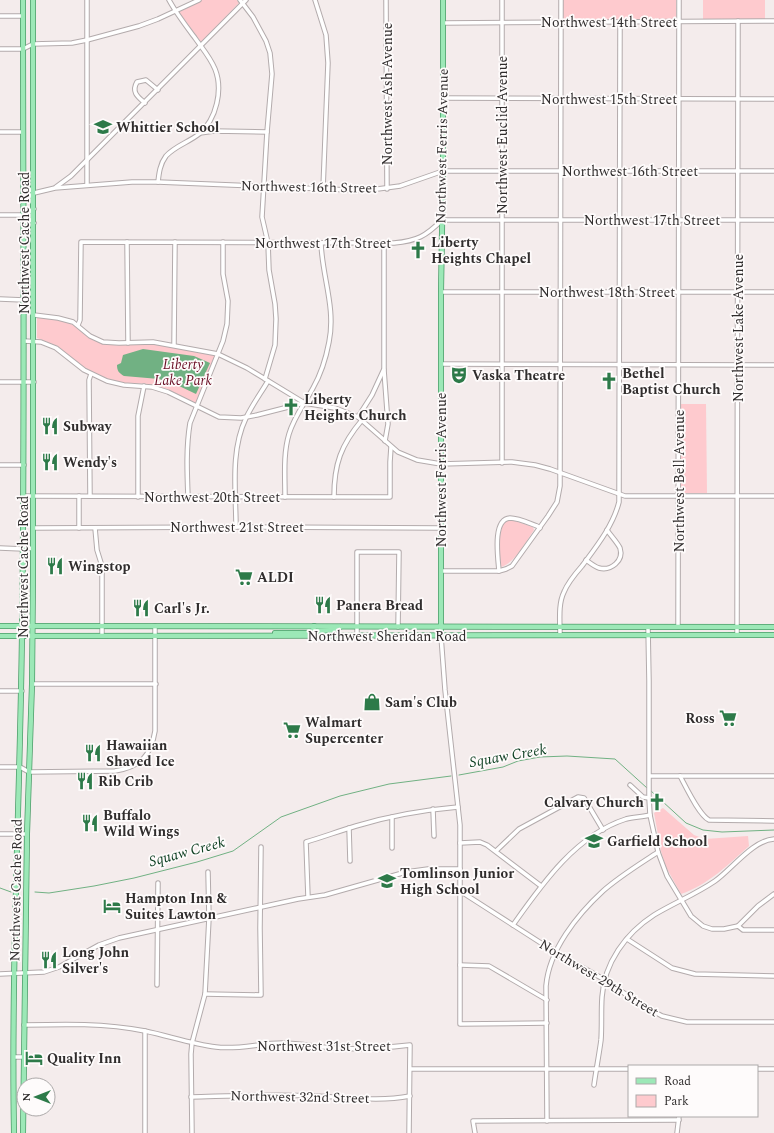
<svg xmlns="http://www.w3.org/2000/svg" width="774" height="1133" font-family="Spectral,serif">
	<style>
		.green { fill: #fecace }
		.water { fill: #71b183 }
		.lines { fill: none; stroke-linecap: round; stroke-linejoin: round }
		.stream { stroke: #71b183; stroke-width: 1 }
		.minor-casing { stroke: #b3abac; stroke-width: 5.5 }
		.major-casing { stroke: #4b9c68; stroke-width: 6 }
		.minor { stroke: #fff; stroke-width: 3.5 }
		.major { stroke: #9ce8b7; stroke-width: 4.5 }
		.labels { text-anchor: middle; dominant-baseline: central; stroke-width: 3.5; stroke-linejoin: round; paint-order: stroke }
		.street-label { font-size: 14px; fill: #302d2d; stroke: #fefbfb }
		.poi-label { font-size: 14px; font-weight: bold; fill: #302d2d; stroke: #fefbfb; text-anchor: start }
		.park-label { font-size: 14px; font-style: italic; fill: #6b0f26; stroke: #fefbfb }
		.water-label { font-size: 15px; font-style: italic; fill: #0b3e20; stroke: #fefbfb }
	</style>
	<rect width="100%" height="100%" fill="#f4ecec"/>
	<g class="green">
		<polygon points="202,0 237,0 239,3 201,42 179,12"/>
		<rect x="563" y="0" width="113" height="20"/>
		<rect x="703" y="0" width="62" height="19"/>
		<path d="M37,318C51,318 64,319 76,327C85,332 91,340 101,343C117,348 132,343 148,343C170,344 193,351 215,355L196,403L167,389L149,384L125,383L113,381L101,376L80,365L57,346L37,338Z"/>
		<polygon points="680,404 706,404 707,493 681,493"/>
		<path d="M512,520L533,527L534,530C526,541 514,565 500,567C500,551 497,534 505,521Z"/>
		<path d="M663,808L694,835L705,839L748,836L749,846C729,864 708,885 681,894L666,867L661,851L654,813Z"/>
	</g>
	<path class="water" d="M143,349L194,356L210,363L196,394L177,385L159,379L124,376C119,373 117,371 117,365L121,363L123,355Z"/>
	<g class="lines">
		<g class="stream">
			<polyline points="459,775 503,767 518,761 540,757 567,756 615,759 647,788"/>
			<polyline points="650,790 686,823 703,830 722,832 774,830"/>
			<polyline points="0,888 11,892"/>
			<polyline points="35,892 49,893 94,886 134,878 197,862 233,851 281,817 340,796 389,784 451,776"/>
		</g>
		<g class="minor-casing">
			<g id="minor">
				<polyline points="87,0 87,185"/>
				<polyline points="240,0 253,17 266,41 270,53 272,74 267,132 262,217 268,243 269,270 275,304 276,319 275,345 265,379"/>
				<polyline points="315,0 326,35 328,63 323,189"/>
				<polyline points="386,0 387,189"/>
				<polyline points="502,0 502,463"/>
				<polyline points="0,16 23,16"/>
				<polyline points="443,23 774,21"/>
				<polyline points="0,49 23,49 33,44 72,43 87,40 139,26 158,19 199,0"/>
				<polyline points="443,98 774,99"/>
				<path d="M145,103C138,97 131,92 137,82L146,80L158,90"/>
				<polyline points="0,132 23,132"/>
				<polyline points="200,133 214,131 267,132"/>
				<path d="M158,182C159,173 160,164 166,156C175,146 189,142 199,134C217,119 223,89 215,69C210,57 202,48 195,38C186,26 176,13 169,0"/>
				<polyline points="24,184 34,193"/>
				<polyline points="56,187 71,176 246,0"/>
				<polyline points="24,201 34,193 55,188 132,182 158,182 350,190 370,190 400,186 443,171 774,171"/>
				<polyline points="0,215 24,215"/>
				<polyline points="24,215 34,223"/>
				<polyline points="24,215 34,209"/>
				<polyline points="127,242 128,343"/>
				<polyline points="441,292 774,292"/>
				<polyline points="0,299 24,300"/>
				<polyline points="34,315 58,318 73,322 90,336 103,342 119,343 153,342 218,354 247,368 303,402"/>
				<path d="M78,325L80,320L81,242L394,243C417,241 426,236 442,220H774"/>
				<polyline points="24,341 41,342 56,348 84,370 107,381 124,385 152,387 168,392 219,417 241,418 257,415 304,403 335,408 358,417 398,452 417,460 441,464 512,462 535,465 550,469 625,496 774,496"/>
				<polyline points="174,345 175,242"/>
				<polyline points="441,364 774,365"/>
				<polyline points="384,370 388,424 385,441"/>
				<polyline points="0,382 34,382"/>
				<polyline points="358,417 372,395 384,369 384,243"/>
				<polyline points="0,465 24,465"/>
				<polyline points="23,496 389,497 390,497 390,462 391,447"/>
				<polyline points="90,496 89,380 91,374"/>
				<polyline points="138,497 138,416 144,386"/>
				<path d="M188,497C187,472 186,447 190,423L223,341L227,324L228,301L223,274V242"/>
				<path d="M285,497C285,476 283,454 289,434C294,417 305,403 313,388C321,374 326,358 329,342C336,308 322,276 321,243"/>
				<path d="M334,497C334,464 341,445 362,420"/>
				<path d="M236,527C236,492 230,451 246,418C252,405 261,393 268,381"/>
				<polyline points="33,528 236,527 440,528"/>
				<polyline points="79,528 79,496"/>
				<polyline points="95,528 97,550 102,566 102,635"/>
				<polyline points="24,538 29,548 33,549"/>
				<polyline points="0,548 23,549"/>
				<path d="M586,560C590,563 595,567 599,568C611,571 624,561 620,548C617,542 611,536 607,530"/>
				<polyline points="441,571 499,571 506,569 512,566 548,516 557,502 560,486 561,0"/>
				<path d="M499,571C498,558 492,519 510,518C518,518 529,523 537,526L540,528"/>
				<polyline points="648,627 649,681 649,798 650,815 658,852 667,876 691,916 703,926 712,929 724,929 738,926 743,930 774,930"/>
				<polyline points="678,627 679,0"/>
				<path d="M560,635C560,621 558,604 564,592C568,582 575,574 582,566C596,547 613,526 619,502L620,22"/>
				<polyline points="737,635 738,21"/>
				<polyline points="357,636 357,552 399,552 398,627"/>
				<polyline points="441,636 445,690 460,825 460,1024 547,1023"/>
				<polyline points="32,684 156,684"/>
				<polyline points="0,691 22,691"/>
				<path d="M0,767H20L29,772L115,771C140,767 151,756 155,731V626"/>
				<polyline points="650,776 774,776"/>
				<path d="M680,776C686,787 699,815 709,820L774,821"/>
				<polyline points="630,785 643,797 649,798"/>
				<polyline points="433,809 434,836"/>
				<polyline points="349,828 350,861"/>
				<polyline points="0,834 27,834"/>
				<polyline points="460,843 480,842 487,845 541,886"/>
				<polyline points="392,848 392,817"/>
				<polyline points="496,851 519,829 578,797 584,798 603,830"/>
				<polyline points="460,891 555,952 605,980 640,1004 662,1016 687,1022 774,1022"/>
				<path d="M308,897L306,842C323,837 339,831 356,826C389,816 423,810 458,807"/>
				<path d="M513,925C542,884 576,835 626,819C633,817 642,817 650,815"/>
				<polyline points="738,926 758,906 774,894"/>
				<polyline points="627,939 672,968 695,974 774,976"/>
				<polyline points="460,965 489,966 547,1000"/>
				<polyline points="0,974 44,972 59,967 99,945 119,938 298,899 325,895 406,872 428,869 460,869"/>
				<polyline points="157,985 158,883"/>
				<polyline points="205,994 261,995 260,928 261,847"/>
				<path d="M24,1025C64,1024 105,1023 145,1031C169,1036 192,1044 216,1047C238,1050 260,1043 283,1043C300,1043 317,1047 334,1048C359,1050 384,1048 410,1045L409,1133"/>
				<polyline points="14,1057 24,1057"/>
				<polyline points="410,1069 629,1069"/>
				<polyline points="757,1069 774,1069"/>
				<path d="M594,1085C596,1070 599,1055 601,1040C602,1026 601,1011 602,997C604,963 626,933 654,915C674,903 696,894 715,881C732,869 753,840 774,839"/>
				<path d="M191,1097C232,1096 274,1094 315,1096C347,1097 379,1102 410,1096"/>
				<path d="M547,1121L546,986C549,950 577,915 603,891C620,876 640,864 658,852"/>
				<polyline points="145,1133 145,1031"/>
				<polyline points="192,1133 191,1054 192,1043 205,994 209,918 208,872"/>
				<polyline points="475,1133 473,1121 679,1120"/>
				<polyline points="677,1133 679,1116"/>
			</g>
		</g>
		<g class="major-casing">
			<g id="major">
				<polyline points="0,626 774,627"/>
				<polyline points="275,633 309,633 313,632 314,626"/>
				<polyline points="314,634 317,631 334,630 340,627"/>
				<polyline points="0,636 774,635"/>
				<polyline points="441,636 441,292 443,171 443,0"/>
				<path d="M14,1133C11,966 20,799 22,632C25,421 23,211 23,0"/>
				<polyline points="23,1133 27,834 32,684 33,575 33,0"/>
			</g>
		</g>
		<use href="#minor" class="minor"/>
		<use href="#major" class="major"/>
	</g>
	<defs>
		<g id="school-bare" transform="scale(1.38)"><path d="M0-5L7-2L0 1L-7-2ZM-4 1L0 2.5L4 1V4Q0 6-4 4Z" fill="#2d7a49" stroke="#fefbfb" stroke-width="2.5" paint-order="stroke"/></g>
		<g id="church-bare" transform="scale(1.38)"><path d="M-1.2-6h2.4v3.5h3.3v2.4h-3.3V6h-2.4V-.1h-3.3v-2.4h3.3Z" fill="#2d7a49" stroke="#fefbfb" stroke-width="2.5" paint-order="stroke"/></g>
		<g id="theatre-bare" transform="scale(1.38)"><path d="M-5-5.5Q0-4 5-5.5V0Q5 5 0 6Q-5 5-5 0ZM-3.3-2.5H-1v1.5H-3.3ZM1-2.5H3.3v1.5H1ZM-2.8 1Q0 5.5 2.8 1Z" fill="#2d7a49" stroke="#fefbfb" stroke-width="2.5" paint-order="stroke"/></g>
		<g id="restaurant-bare" transform="scale(1.38)"><path d="M-5-6h1v4h1v-4h1v4h1v-4h1v5L-1.5 .5V6h-2V.5L-5-1ZM5-6V6H3V1.5H1.5Q1.5-4 5-6Z" fill="#2d7a49" stroke="#fefbfb" stroke-width="2.5" paint-order="stroke"/></g>
		<g id="supermarket-bare" transform="scale(1.38)"><path d="M-6-5.5h2.5l.6 2H6L4.5 2H-2.5L-4.4-4H-6ZM-1.5 3.2a1.3 1.3 0 1 0 .1 0ZM3 3.2a1.3 1.3 0 1 0 .1 0Z" fill="#2d7a49" stroke="#fefbfb" stroke-width="2.5" paint-order="stroke"/></g>
		<g id="shop-bare" transform="scale(1.38)"><path d="M-5-2.5h2.3a2.7 3.5 0 0 1 5.4 0H5L5.5 6h-11ZM-1.5-2.5h3a1.5 2.3 0 0 0-3 0Z" fill="#2d7a49" stroke="#fefbfb" stroke-width="2.5" paint-order="stroke"/></g>
		<g id="hotel-bare" transform="scale(1.38)"><path d="M-6-4.5h1.5V1H6V5H4.5V3h-9V5H-6ZM-4 0a1.8 1.8 0 1 1 3.6 0ZM.5 0V-2.5h3Q6-2.5 6 0Z" fill="#2d7a49" stroke="#fefbfb" stroke-width="2.5" paint-order="stroke"/></g>
	</defs>
	<g fill-rule="evenodd">
		<use href="#school-bare" x="103" y="127"/>
		<use href="#church-bare" x="418" y="250"/>
		<use href="#theatre-bare" x="459" y="375"/>
		<use href="#church-bare" x="609" y="381"/>
		<use href="#church-bare" x="291" y="407"/>
		<use href="#restaurant-bare" x="50" y="426"/>
		<use href="#restaurant-bare" x="50" y="462"/>
		<use href="#restaurant-bare" x="55" y="566"/>
		<use href="#supermarket-bare" x="244" y="577"/>
		<use href="#restaurant-bare" x="323" y="605"/>
		<use href="#restaurant-bare" x="141" y="608"/>
		<use href="#shop-bare" x="372" y="702"/>
		<use href="#supermarket-bare" x="728" y="718"/>
		<use href="#supermarket-bare" x="292" y="730"/>
		<use href="#restaurant-bare" x="93" y="753"/>
		<use href="#restaurant-bare" x="85" y="781"/>
		<use href="#church-bare" x="657" y="802"/>
		<use href="#restaurant-bare" x="90" y="823"/>
		<use href="#school-bare" x="594" y="841"/>
		<use href="#school-bare" x="387" y="881"/>
		<use href="#hotel-bare" x="112" y="906"/>
		<use href="#restaurant-bare" x="49" y="960"/>
		<use href="#hotel-bare" x="34" y="1058"/>
	</g>
	<g class="labels">
		<g class="street-label">
			<text x="609" y="22">Northwest 14th Street</text>
			<text transform="translate(387 94) rotate(-90)">Northwest Ash Avenue</text>
			<text x="609" y="99">Northwest 15th Street</text>
			<text transform="translate(502 135) rotate(-90)">Northwest Euclid Avenue</text>
			<text transform="translate(442 146) rotate(-89)">Northwest Ferris Avenue</text>
			<text x="630" y="171">Northwest 16th Street</text>
			<text transform="translate(309 187) rotate(1)">Northwest 16th Street</text>
			<text x="652" y="220">Northwest 17th Street</text>
			<text transform="translate(24 243) rotate(-90)">Northwest Cache Road</text>
			<text x="323" y="243">Northwest 17th Street</text>
			<text x="607" y="292">Northwest 18th Street</text>
			<text transform="translate(738 328) rotate(-90)">Northwest Lake Avenue</text>
			<text transform="translate(441 470) rotate(-90)">Northwest Ferris Avenue</text>
			<text transform="translate(679 481) rotate(-90)">Northwest Bell Avenue</text>
			<text x="212" y="497">Northwest 20th Street</text>
			<text x="237" y="527">Northwest 21st Street</text>
			<text transform="translate(23 567) rotate(-90)">Northwest Cache Road</text>
			<text x="387" y="636">Northwest Sheridan Road</text>
			<text transform="translate(16 890) rotate(-89)">Northwest Cache Road</text>
			<text transform="translate(599 978) rotate(31)">Northwest 29th Street</text>
			<text x="324" y="1046">Northwest 31st Street</text>
			<text transform="translate(300 1097) rotate(1)">Northwest 32nd Street</text>
		</g>
		<g class="poi-label">
			<text x="116" y="127">Whittier School</text>
			<text x="431" y="242">Liberty<tspan x="431" dy="16">Heights Chapel</tspan></text>
			<text x="622" y="373">Bethel<tspan x="622" dy="16">Baptist Church</tspan></text>
			<text x="472" y="375">Vaska Theatre</text>
			<text x="304" y="399">Liberty<tspan x="304" dy="16">Heights Church</tspan></text>
			<text x="63" y="426">Subway</text>
			<text x="63" y="462">Wendy's</text>
			<text x="68" y="566">Wingstop</text>
			<text x="257" y="577">ALDI</text>
			<text x="336" y="605">Panera Bread</text>
			<text x="154" y="608">Carl's Jr.</text>
			<text x="385" y="702">Sam's Club</text>
			<text x="715" y="718" text-anchor="end">Ross</text>
			<text x="305" y="722">Walmart<tspan x="305" dy="16">Supercenter</tspan></text>
			<text x="106" y="745">Hawaiian<tspan x="106" dy="16">Shaved Ice</tspan></text>
			<text x="98" y="781">Rib Crib</text>
			<text x="644" y="802" text-anchor="end">Calvary Church</text>
			<text x="103" y="815">Buffalo<tspan x="103" dy="16">Wild Wings</tspan></text>
			<text x="607" y="841">Garfield School</text>
			<text x="400" y="873">Tomlinson Junior<tspan x="400" dy="16">High School</tspan></text>
			<text x="125" y="898">Hampton Inn &amp;<tspan x="125" dy="16">Suites Lawton</tspan></text>
			<text x="62" y="952">Long John<tspan x="62" dy="16">Silver's</tspan></text>
			<text x="47" y="1058">Quality Inn</text>
		</g>
		<g class="park-label">
			<text x="183" y="364">Liberty<tspan x="183" dy="16">Lake Park</tspan></text>
		</g>
		<g class="water-label">
			<text transform="translate(508 756) rotate(-10)">Squaw Creek</text>
			<text transform="translate(187 852) rotate(-15)">Squaw Creek</text>
		</g>
	</g>
	<rect x="628" y="1065" width="130" height="52" fill="#fefbfb" stroke="#aca9a9"/>
	<rect x="636" y="1078" width="20" height="6" fill="#9ce8b7" stroke="#aca9a9"/>
	<text x="664" y="1085" font-size="12" fill="#302d2d">Road</text>
	<rect x="636" y="1095" width="20" height="12" fill="#fecace" stroke="#aca9a9"/>
	<text x="664" y="1105" font-size="12" fill="#302d2d">Park</text>
	<g transform="translate(36 1097) rotate(270)"><circle r="19" fill="#fefbfb" stroke="#aca9a9"/>
	<path d="M0-3L7 15L0 10L-7 15Z" fill="#2d7a49"/>
	<text y="-6" font-size="11" font-weight="bold" text-anchor="middle" fill="#302d2d">N</text>
	</g>
</svg>
